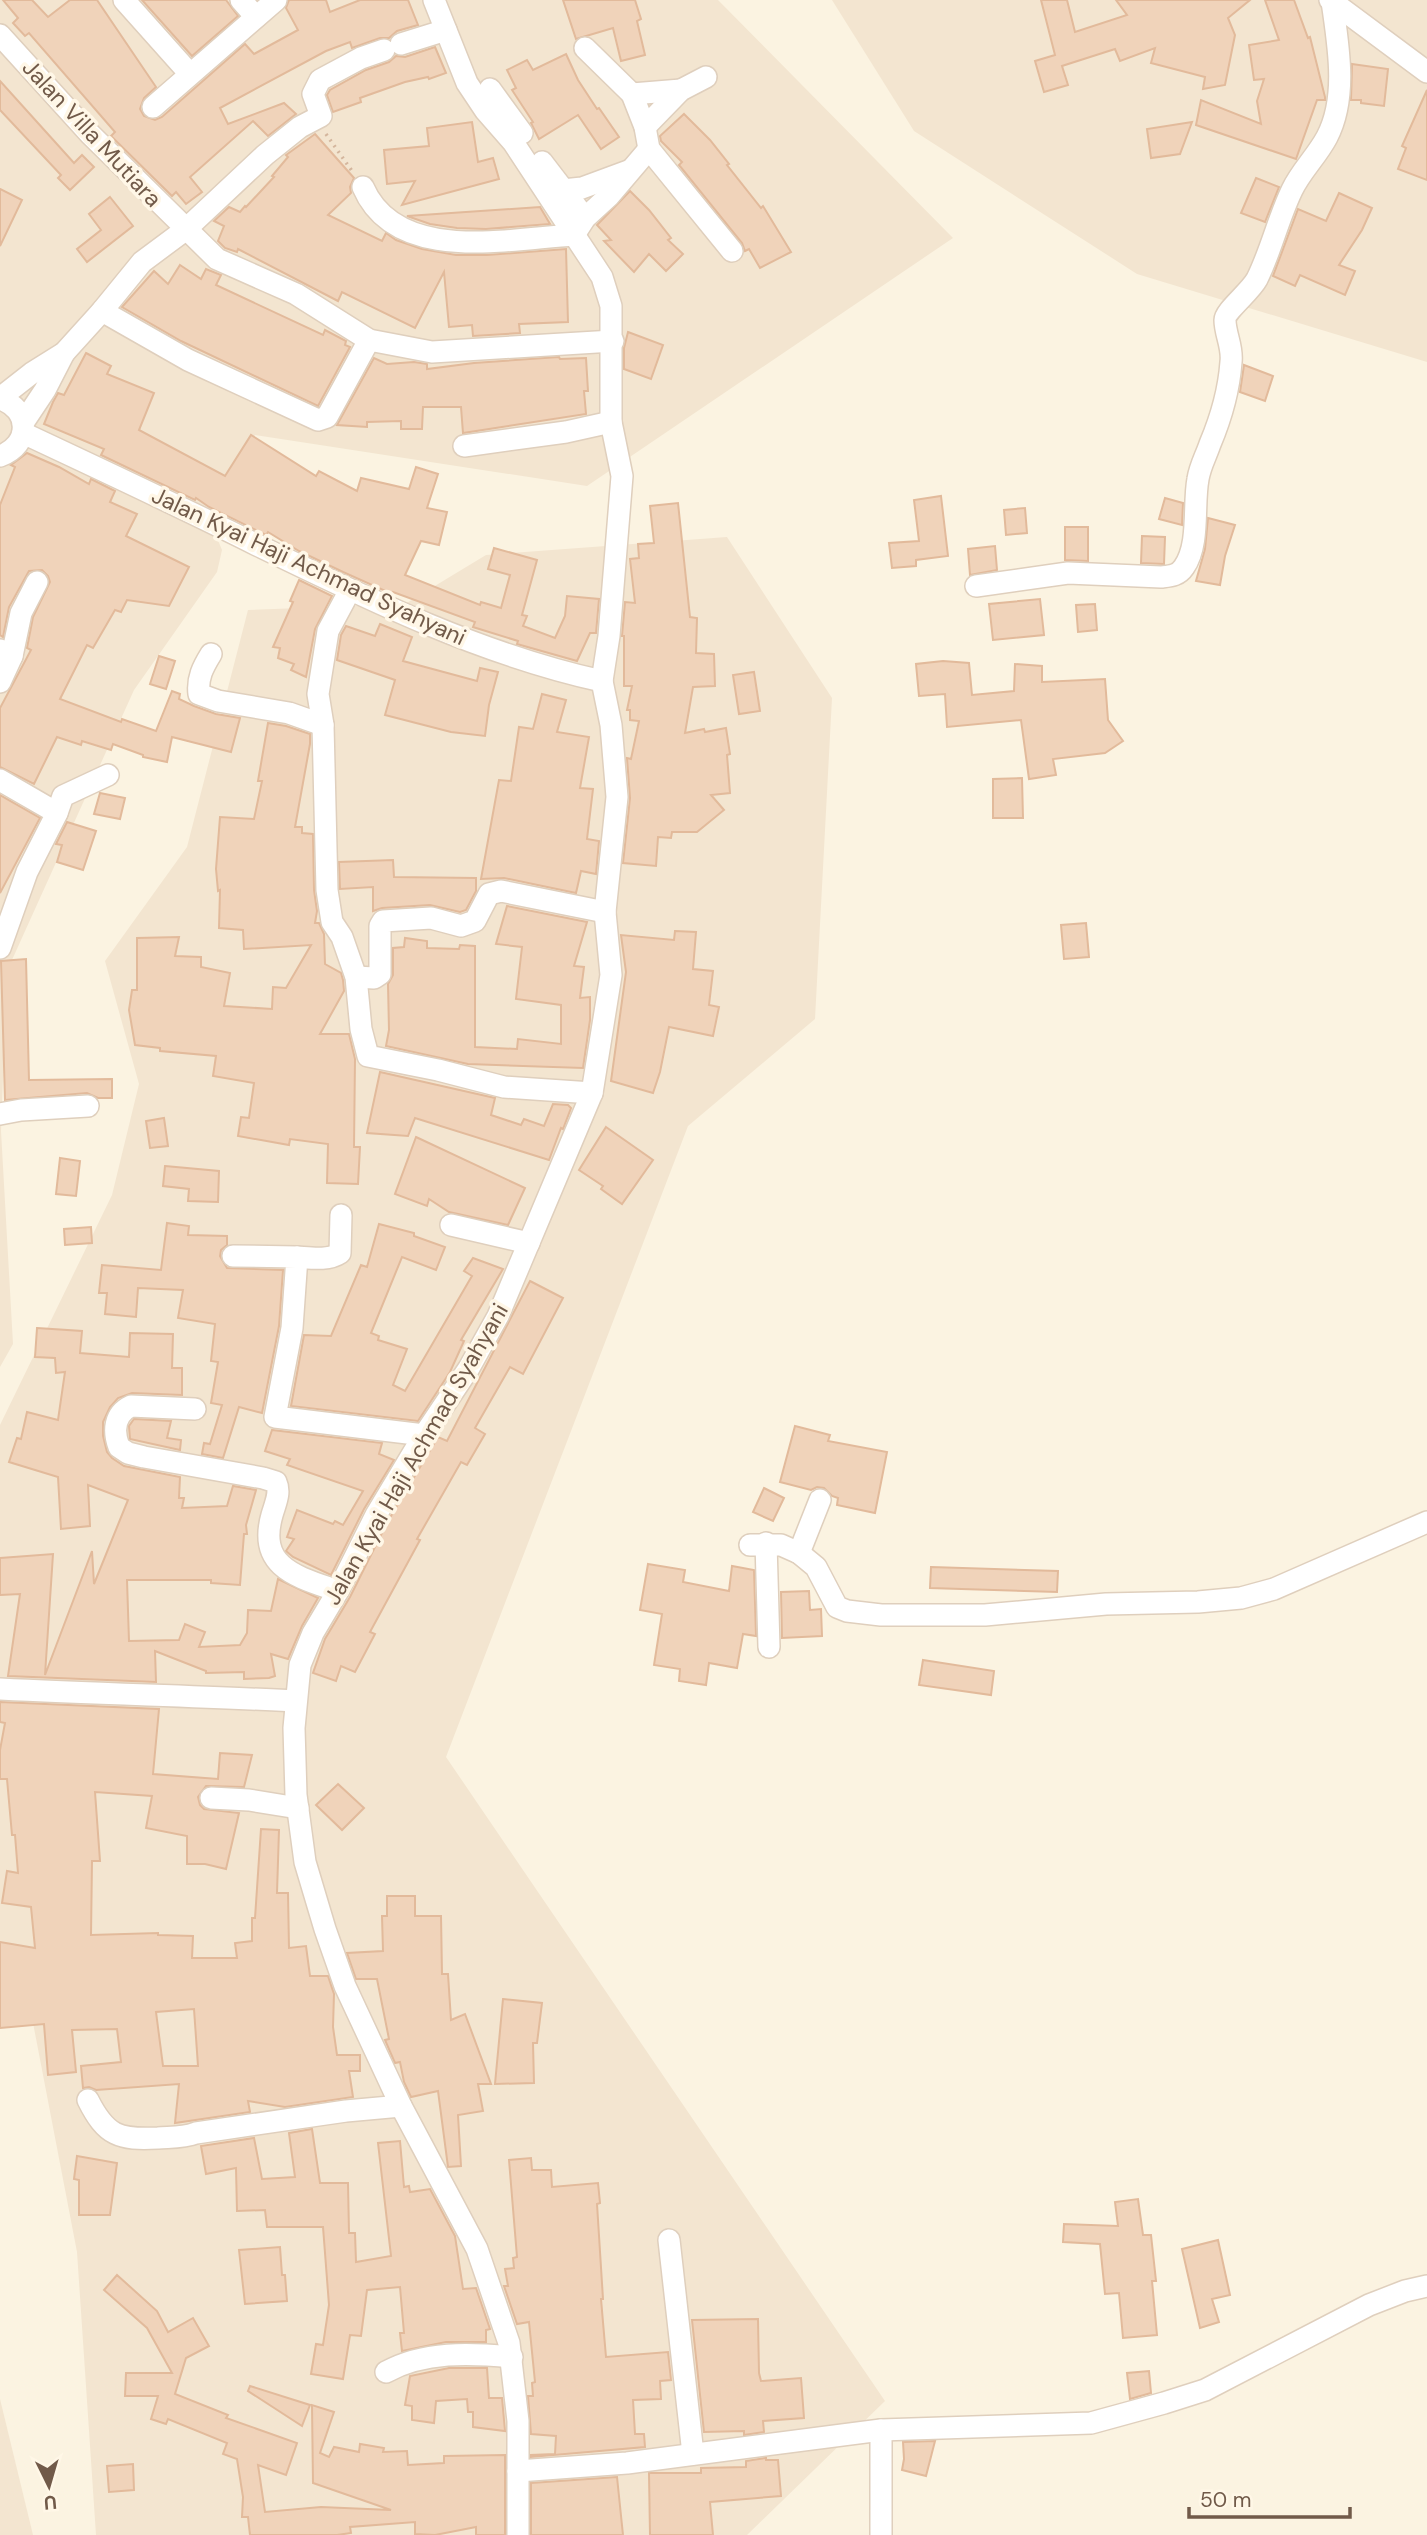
<svg xmlns="http://www.w3.org/2000/svg" width="1427" height="2535" font-family="'DM Sans',sans-serif">
	<style>
		.residential { fill: #f3e5d0 }
		.building { fill: #f0d3ba; stroke: #e2ba9b; stroke-width: 2; fill-rule: evenodd }
		.lines { fill: none; stroke-linecap: round; stroke-linejoin: round }
		.minor-casing { stroke: #dfcfbd; stroke-width: 24 }
		.path { stroke: #d4b69d; stroke-width: 3.5; stroke-dasharray: 2 5; stroke-linecap: butt }
		.minor { stroke: #fff; stroke-width: 21 }
		.labels { text-anchor: middle; dominant-baseline: central; stroke-width: 7; stroke-linejoin: round; paint-order: stroke }
		.street-label { font-size: 23px; fill: #715a49; stroke: #fff7e7 }
	</style>
	<rect width="100%" height="100%" fill="#fbf3e1"/>
	<g class="residential">
		<polygon points="0,0 718,0 953,238 587,486 255,435 212,526 222,550 217,572 134,690 7,971 1,1131 13,1344 0,1367"/>
		<polygon points="832,0 1427,0 1427,362 1137,274 914,131"/>
		<polygon points="727,537 832,698 815,1019 688,1126 446,1757 885,2401 747,2535 96,2535 77,2252 24,1976 0,1962 0,1425 112,1195 139,1084 105,961 187,847 248,610 405,604 486,555"/>
		<polygon points="0,2399 33,2535 0,2535"/>
	</g>
	<g class="building">
		<polygon points="3,0 32,0 48,17 70,0 97,0 156,87 144,98 140,109 144,116 155,120 162,117 245,44 254,54 298,30 286,8 289,0 326,0 330,12 360,0 408,0 418,25 397,31 389,38 380,38 352,48 350,42 326,51 220,108 228,124 284,103 296,114 268,136 253,121 190,177 202,192 186,204 176,192 172,196 111,136 115,132 29,33 25,36 13,23 18,18"/>
		<polygon points="142,0 226,0 238,16 192,56"/>
		<polygon points="563,0 635,0 641,19 637,21 645,55 621,61 613,28 576,39"/>
		<polygon points="1041,0 1067,0 1075,32 1127,15 1116,0 1250,0 1228,18 1235,35 1225,85 1203,89 1205,77 1151,63 1155,48 1120,61 1115,49 1062,66 1068,85 1044,92 1035,61 1055,55"/>
		<polygon points="1265,0 1294,0 1308,38 1310,37 1325,97 1325,100 1317,100 1296,159 1196,125 1201,100 1261,124 1257,101 1264,79 1254,80 1249,45 1279,40"/>
		<polygon points="435,47 446,73 429,79 428,77 405,82 360,98 361,102 333,112 327,95 330,90 366,70 389,62 396,56 405,57"/>
		<polygon points="566,54 578,80 597,109 599,108 619,137 601,149 578,115 539,139 531,123 533,122 512,90 516,88 507,70 527,60 533,70"/>
		<polygon points="1352,64 1388,69 1384,106 1361,103 1361,100 1351,100"/>
		<polygon points="0,81 74,163 82,155 94,167 70,190 58,178 61,175 0,110"/>
		<polygon points="1427,90 1427,180 1398,169 1406,148 1402,146"/>
		<polygon points="684,114 710,140 729,164 727,165 761,208 763,206 791,252 760,268 749,249 745,251 742,243 679,165 682,162 661,141 660,136"/>
		<polygon points="472,122 478,162 493,158 499,179 402,205 415,181 387,184 384,150 429,146 427,128"/>
		<polygon points="1192,122 1180,154 1151,158 1147,129"/>
		<polygon points="315,134 354,178 350,187 351,193 328,215 382,241 386,233 396,240 422,249 456,255 487,255 566,249 568,322 519,324 520,333 473,336 472,325 449,327 444,272 415,328 342,292 338,301 238,249 237,252 225,248 218,241 224,226 214,221 229,207 240,212 245,206 246,207 274,177 272,176 288,157 286,155"/>
		<polygon points="1256,178 1279,187 1265,222 1241,213"/>
		<polygon points="0,189 22,200 0,246"/>
		<polygon points="630,191 649,210 671,238 668,240 683,254 666,271 649,254 634,272 604,241 611,240 597,225"/>
		<polygon points="1339,193 1372,208 1362,230 1339,265 1355,271 1345,295 1300,275 1295,286 1273,276 1298,209 1326,221"/>
		<polygon points="110,197 133,226 87,262 77,249 101,230 89,214"/>
		<polygon points="540,207 550,224 486,229 457,228 430,224 407,216"/>
		<polygon points="180,265 201,279 206,269 221,275 216,285 323,335 325,330 346,341 345,345 350,347 318,406 181,341 122,307 154,271 168,284"/>
		<polygon points="628,332 663,345 651,379 624,369 624,348"/>
		<polygon points="86,353 111,366 107,374 154,393 139,430 225,476 251,435 316,476 319,471 357,491 361,478 409,489 416,467 438,474 427,508 447,512 439,545 421,541 405,575 480,605 481,602 501,608 510,575 488,569 494,548 537,560 522,615 527,616 523,626 555,638 565,616 567,596 599,599 596,633 590,633 577,661 517,644 518,641 473,627 475,622 393,592 392,594 343,572 299,551 268,532 266,535 209,507 196,498 195,500 101,455 104,449 44,424 53,402 58,393 64,395"/>
		<polygon points="559,357 560,359 586,358 588,391 584,391 586,414 463,433 461,407 423,407 422,429 401,429 401,421 367,422 367,427 337,425 374,358 387,364 414,362 427,364 427,369 474,363"/>
		<polygon points="1244,365 1273,376 1265,401 1240,392"/>
		<polygon points="27,453 59,467 89,484 91,479 115,491 110,502 137,514 126,536 189,567 169,606 127,600 121,612 115,610 93,648 87,645 60,699 121,722 122,719 156,731 172,691 180,694 179,699 194,706 216,714 240,718 231,752 172,737 167,762 143,757 143,755 113,744 111,750 82,741 81,745 57,737 34,784 0,767 0,708 31,650 27,648 33,617 50,582 48,576 42,570 29,571 9,607 3,637 0,635 0,505 15,467 11,465"/>
		<polygon points="941,496 948,556 916,560 916,566 892,568 889,543 919,541 914,500"/>
		<polygon points="1165,498 1183,503 1182,525 1159,519"/>
		<polygon points="678,503 690,617 697,618 696,653 714,654 715,686 693,687 685,733 704,729 705,732 726,728 730,754 727,755 730,793 711,795 724,810 697,832 672,832 671,838 658,837 656,866 623,863 630,798 627,758 631,759 639,721 630,720 630,710 627,710 632,686 624,686 624,636 622,636 625,602 635,603 630,559 639,558 638,544 654,543 650,506"/>
		<polygon points="1025,508 1027,533 1006,535 1004,510"/>
		<polygon points="1208,518 1235,525 1225,556 1220,585 1196,581 1205,549"/>
		<polygon points="1065,527 1088,527 1088,561 1065,560"/>
		<polygon points="1142,536 1165,537 1164,564 1141,563"/>
		<polygon points="995,546 997,570 970,575 968,549"/>
		<polygon points="299,580 332,596 315,629 306,677 291,670 294,664 278,658 280,648 273,647 293,602 290,601"/>
		<polygon points="1040,599 1044,635 993,640 989,604"/>
		<polygon points="1095,604 1097,630 1078,632 1076,605"/>
		<polygon points="380,624 412,637 403,661 477,681 480,668 498,672 489,705 485,736 451,732 385,715 395,680 337,660 341,635 346,626 375,636"/>
		<polygon points="159,656 175,661 166,689 150,684"/>
		<polygon points="943,661 969,663 972,695 1014,691 1015,664 1042,666 1042,682 1105,679 1108,720 1123,741 1105,753 1053,759 1056,775 1029,779 1021,720 947,727 945,694 919,696 916,664"/>
		<polygon points="754,672 760,711 739,714 733,675"/>
		<polygon points="542,694 566,700 557,732 589,737 580,788 593,789 587,839 599,841 596,874 581,871 576,893 504,878 481,879 499,780 511,781 519,727 533,729"/>
		<polygon points="268,723 286,726 310,734 310,744 295,827 302,827 302,833 313,834 314,890 317,911 315,923 319,923 324,934 325,964 341,973 343,980 344,991 320,1034 349,1034 355,1059 354,1147 360,1147 358,1184 327,1183 328,1144 290,1139 289,1145 238,1136 241,1117 249,1118 254,1083 213,1076 216,1056 160,1051 160,1048 135,1045 129,1010 132,990 137,990 137,938 179,937 175,956 201,957 201,967 230,973 224,1006 272,1009 273,987 286,988 311,945 244,949 243,930 219,928 220,890 218,891 216,869 220,817 254,819 262,781 258,781"/>
		<polygon points="1022,778 1023,818 993,818 993,779"/>
		<polygon points="100,793 125,798 120,819 94,814"/>
		<polygon points="0,795 40,818 0,893"/>
		<polygon points="67,822 96,831 83,870 57,862 62,845 56,844"/>
		<polygon points="393,860 394,877 476,878 476,891 466,910 460,912 430,905 382,908 373,911 373,887 340,889 339,862"/>
		<polygon points="507,906 587,922 574,966 584,967 580,998 590,997 590,1020 583,1068 468,1064 386,1046 389,1030 388,984 393,975 393,948 404,947 405,938 427,941 427,948 459,949 460,945 475,946 475,1047 517,1049 518,1039 561,1044 561,1005 516,999 522,947 496,944"/>
		<polygon points="1086,923 1089,957 1064,959 1061,925"/>
		<polygon points="675,931 696,932 693,969 713,971 709,1005 719,1007 713,1036 669,1027 660,1072 653,1093 611,1081 626,972 621,935 674,940"/>
		<polygon points="26,959 29,1080 112,1079 112,1098 98,1098 87,1093 5,1100 1,961"/>
		<polygon points="380,1072 495,1098 491,1115 521,1125 524,1119 544,1126 553,1104 568,1105 571,1108 563,1129 561,1128 549,1160 415,1118 408,1136 367,1133"/>
		<polygon points="164,1118 168,1146 150,1148 146,1121"/>
		<polygon points="606,1127 653,1160 622,1204 601,1189 603,1186 579,1170"/>
		<polygon points="416,1137 525,1188 508,1225 449,1212 429,1199 427,1206 395,1194"/>
		<polygon points="60,1158 80,1161 76,1196 56,1194"/>
		<polygon points="165,1166 219,1171 218,1202 188,1201 189,1189 163,1186"/>
		<polygon points="167,1223 189,1226 188,1235 227,1236 227,1245 221,1250 220,1256 227,1268 283,1270 279,1326 262,1413 239,1407 223,1458 202,1454 204,1443 210,1444 222,1405 211,1403 218,1362 211,1361 215,1324 178,1318 183,1290 138,1288 136,1317 105,1314 107,1293 99,1293 102,1265 161,1270"/>
		<polygon points="379,1224 414,1233 414,1236 445,1247 436,1270 402,1257 371,1333 379,1336 378,1340 407,1349 393,1385 405,1391 469,1281 472,1276 464,1271 473,1258 503,1269 461,1340 464,1341 450,1372 418,1421 291,1406 304,1335 331,1336 361,1265 367,1267"/>
		<polygon points="91,1227 92,1243 65,1245 64,1229"/>
		<polygon points="530,1281 563,1298 523,1374 510,1367 475,1428 485,1434 467,1465 461,1462 417,1539 420,1540 370,1632 375,1634 355,1672 341,1666 336,1681 313,1673 325,1639 350,1597 388,1521 438,1437 447,1441"/>
		<polygon points="37,1328 82,1331 80,1353 129,1357 130,1333 173,1334 172,1368 182,1368 182,1395 132,1393 118,1398 110,1407 103,1422 103,1436 107,1452 112,1458 124,1466 180,1477 179,1498 184,1498 182,1508 227,1506 233,1486 256,1490 246,1525 247,1534 244,1534 240,1585 211,1583 211,1580 127,1580 129,1641 179,1640 185,1624 205,1632 199,1647 240,1645 247,1633 248,1610 271,1611 278,1579 318,1598 302,1626 288,1659 271,1654 275,1676 269,1678 244,1679 244,1672 206,1673 206,1671 155,1651 156,1682 8,1676 20,1594 0,1595 0,1558 53,1554 45,1675 92,1551 94,1584 128,1500 88,1485 90,1526 61,1529 58,1477 9,1462 17,1438 21,1439 27,1412 58,1420 65,1372 56,1373 55,1358 35,1357"/>
		<polygon points="134,1419 171,1421 167,1438 181,1440 180,1450 130,1439 129,1426"/>
		<polygon points="795,1426 830,1435 828,1441 887,1452 875,1513 837,1505 838,1498 832,1496 824,1488 817,1487 811,1490 780,1482"/>
		<polygon points="272,1430 382,1443 379,1454 394,1460 364,1509 331,1575 293,1557 286,1551 294,1539 287,1537 297,1510 333,1524 335,1521 343,1525 363,1491 287,1465 290,1459 265,1451"/>
		<polygon points="764,1488 784,1498 773,1521 753,1512"/>
		<polygon points="648,1564 685,1570 683,1582 729,1591 732,1566 754,1570 756,1636 743,1634 737,1668 709,1663 706,1685 679,1681 680,1669 654,1665 662,1614 640,1610"/>
		<polygon points="931,1567 1058,1571 1057,1592 930,1588"/>
		<polygon points="809,1591 810,1610 821,1609 822,1636 782,1638 781,1592"/>
		<polygon points="923,1660 994,1671 991,1695 919,1685"/>
		<path d="M0,1702L159,1709L153,1774L218,1779L220,1753L252,1755L244,1787L206,1786L198,1797L200,1805L204,1809L239,1813L226,1869L205,1864H187V1836L146,1828L152,1796L95,1792L100,1861H92L91,1935L158,1933V1935L193,1936L192,1958H237L235,1943L252,1941V1918H255L261,1829L279,1830L277,1893H288L289,1948L306,1946L310,1976H328L334,1994L333,2027L337,2055H360V2071H349L353,2097L285,2107L248,2101L250,2112L175,2123L179,2084L96,2090L89,2087L83,2088L81,2066L121,2062L117,2029L72,2030L76,2072L48,2075L44,2024L0,2028V1942L35,1948L31,1907L2,1903L7,1871L18,1873L15,1835H12L7,1779H0V1750L5,1723L0,1722ZM194,2009L198,2066H163L156,2012Z"/>
		<polygon points="338,1784 364,1808 342,1830 316,1805"/>
		<polygon points="387,1896 415,1896 415,1916 441,1916 442,1974 448,1974 451,2020 465,2014 491,2084 478,2084 483,2111 458,2115 461,2166 448,2167 438,2091 411,2097 404,2082 400,2062 395,2063 385,2040 389,2039 377,1979 356,1979 347,1953 383,1951 382,1916 387,1916"/>
		<polygon points="503,1999 542,2003 537,2043 533,2043 534,2083 495,2084"/>
		<polygon points="312,2129 320,2183 348,2183 349,2233 355,2233 356,2262 391,2256 378,2143 400,2141 404,2187 409,2186 410,2192 430,2189 455,2236 463,2289 476,2288 490,2329 486,2330 486,2342 446,2342 402,2351 400,2333 404,2333 400,2287 367,2290 361,2336 350,2335 343,2379 311,2374 316,2344 323,2345 329,2305 323,2227 267,2227 265,2210 237,2211 236,2168 206,2174 201,2146 254,2138 262,2179 295,2177 289,2133"/>
		<polygon points="77,2156 117,2163 110,2215 79,2215 79,2180 74,2179"/>
		<polygon points="531,2158 532,2170 551,2170 552,2187 598,2183 600,2203 597,2204 603,2299 601,2299 606,2357 668,2352 671,2380 660,2381 661,2399 633,2400 635,2434 644,2434 645,2447 531,2457 531,2455 555,2454 556,2436 531,2434 528,2396 533,2396 532,2383 535,2382 529,2322 517,2324 504,2286 508,2286 505,2269 514,2268 513,2258 517,2257 509,2160"/>
		<polygon points="1138,2199 1143,2235 1151,2235 1156,2281 1152,2281 1157,2335 1123,2338 1119,2293 1105,2294 1100,2244 1063,2242 1064,2224 1118,2226 1115,2202"/>
		<polygon points="1218,2240 1230,2295 1212,2299 1219,2322 1200,2328 1182,2249"/>
		<polygon points="280,2247 282,2275 285,2275 287,2301 245,2304 239,2250"/>
		<polygon points="117,2275 157,2311 168,2332 193,2318 209,2346 186,2358 175,2394 228,2415 226,2418 297,2443 286,2475 258,2465 265,2512 321,2507 391,2510 313,2483 312,2405 334,2412 320,2453 329,2457 334,2447 359,2452 360,2444 384,2448 383,2452 407,2451 408,2465 444,2463 444,2456 505,2455 505,2535 476,2535 476,2527 435,2535 415,2534 415,2522 350,2527 351,2533 337,2535 250,2535 248,2517 242,2517 243,2497 237,2459 223,2454 227,2443 168,2419 166,2424 151,2419 158,2396 125,2396 126,2373 172,2373 147,2328 104,2290"/>
		<polygon points="758,2319 759,2373 761,2381 801,2378 804,2418 763,2421 764,2432 744,2435 744,2431 704,2432 692,2320"/>
		<polygon points="449,2368 487,2368 489,2398 502,2398 505,2431 473,2427 473,2412 468,2412 467,2399 436,2401 434,2423 412,2420 412,2406 405,2405 410,2376"/>
		<polygon points="1149,2371 1151,2393 1130,2399 1127,2373"/>
		<polygon points="250,2386 310,2405 302,2426 248,2391"/>
		<polygon points="935,2441 926,2476 902,2470 904,2459 903,2442"/>
		<polygon points="766,2458 766,2460 778,2460 781,2496 710,2502 713,2535 650,2535 649,2473 701,2473 701,2468 746,2467 746,2461"/>
		<polygon points="133,2464 134,2490 109,2492 107,2466"/>
		<polygon points="617,2477 623,2535 531,2535 531,2483"/>
	</g>
	<g class="lines">
		<g class="minor-casing">
			<g id="minor">
				<polyline points="124,0 190,74"/>
				<polyline points="241,0 256,17"/>
				<polyline points="434,0 467,83 485,110 513,142 602,277 611,306 611,422 622,476 609,636 602,681"/>
				<polyline points="1330,0 1427,72"/>
				<polyline points="0,35 90,134 217,259 296,294 369,340 432,352 613,341"/>
				<polyline points="401,44 446,30"/>
				<polyline points="585,48 632,94 645,127 649,149 732,251"/>
				<polyline points="490,89 522,133"/>
				<polyline points="632,94 681,90"/>
				<polyline points="153,107 276,0"/>
				<polyline points="645,127 681,90 706,77"/>
				<polyline points="542,162 585,218"/>
				<path d="M363,187C396,264 507,239 574,235L585,218L609,196L649,149"/>
				<polyline points="563,190 582,188 628,171"/>
				<polyline points="102,311 188,360 318,420 327,417 369,340"/>
				<polyline points="0,398 32,373 64,353 102,311 142,262 185,230 265,155 300,127 321,116 313,94 320,80 361,58 384,50"/>
				<path d="M0,399C31,409 31,445 0,456"/>
				<polyline points="23,423 45,390 64,353"/>
				<path d="M23,433C100,469 177,505 253,543C366,598 479,654 602,681L611,725L617,797L605,912L611,975L592,1093L498,1316L469,1368L424,1435L376,1515L338,1591L313,1633L300,1665L294,1728L296,1795L305,1862L325,1929L345,1986L401,2106L477,2249L509,2343L518,2421V2535"/>
				<polyline points="464,446 566,432 611,422"/>
				<path d="M976,586L1068,573L1161,577C1170,576 1178,576 1184,567C1200,544 1193,505 1198,479C1200,466 1206,456 1210,444C1221,418 1229,390 1231,362C1233,347 1225,334 1225,320C1225,311 1250,292 1257,279C1271,251 1278,219 1292,190C1301,171 1317,156 1327,137C1348,97 1338,44 1332,1"/>
				<polyline points="350,590 328,631 318,694 323,725 327,890 332,922 342,937 356,977 361,1029 368,1056 438,1070 504,1087 592,1093"/>
				<polyline points="0,650 12,656 0,682"/>
				<path d="M211,654C203,667 197,678 199,694L218,701L289,713L323,725"/>
				<polyline points="12,656 21,613 37,582"/>
				<polyline points="0,780 57,813 27,872 0,948"/>
				<polyline points="57,813 63,796 108,775"/>
				<polyline points="356,977 374,978 380,974 380,926 383,921 431,918 461,926 475,921 489,894 501,891 605,912"/>
				<polyline points="0,1114 21,1110 88,1106"/>
				<polyline points="451,1225 529,1243"/>
				<polyline points="233,1256 297,1257 292,1328 275,1417 424,1435"/>
				<path d="M297,1257C311,1258 328,1261 340,1253L341,1215"/>
				<path d="M195,1409L131,1406C114,1414 113,1431 119,1447L128,1453L144,1457L263,1478L276,1482C281,1493 275,1504 272,1515C257,1568 298,1577 338,1591"/>
				<polyline points="766,1543 769,1647"/>
				<polyline points="750,1545 781,1545 799,1553 816,1567 837,1607 847,1611 881,1615 985,1615 1106,1604 1198,1602 1241,1598 1274,1589 1427,1522"/>
				<polyline points="799,1553 820,1500"/>
				<path d="M0,1689C99,1694 197,1696 296,1701"/>
				<polyline points="211,1798 249,1800 298,1808"/>
				<path d="M88,2100C106,2136 119,2140 158,2138C171,2137 183,2138 196,2133L346,2111L401,2106"/>
				<polyline points="669,2240 693,2454"/>
				<path d="M386,2372C424,2351 470,2353 512,2357"/>
				<polyline points="881,2430 881,2535"/>
				<polyline points="518,2471 627,2463 881,2430 1091,2423 1164,2403 1205,2390 1369,2305 1405,2291 1427,2286"/>
			</g>
		</g>
		<polyline class="path" points="326,134 352,171"/>
		<use href="#minor" class="minor"/>
	</g>
	<g class="labels">
		<g class="street-label">
			<text transform="translate(92 133) rotate(47)">Jalan Villa Mutiara</text>
			<text transform="translate(309 566) rotate(25)">Jalan Kyai Haji Achmad Syahyani</text>
			<text transform="translate(416 1454) rotate(-60)">Jalan Kyai Haji Achmad Syahyani</text>
		</g>
	</g>
	<g transform="translate(49 2486) rotate(175)" stroke="#fff7e7" stroke-width="5" paint-order="stroke">
	<path d="M0-5L12 26L0 18L-12 26Z" fill="#715a49"/>
	<text y="-10" font-size="19" font-weight="bold" text-anchor="middle" fill="#715a49">U</text>
	</g>
	<path d="M1189 2507v10h161v-10" fill="none" stroke="#715a49" stroke-width="3.5"/>
	<text x="1200" y="2507" font-size="21" fill="#715a49" stroke="#fff7e7" stroke-width="5" paint-order="stroke">50 m</text>
</svg>
